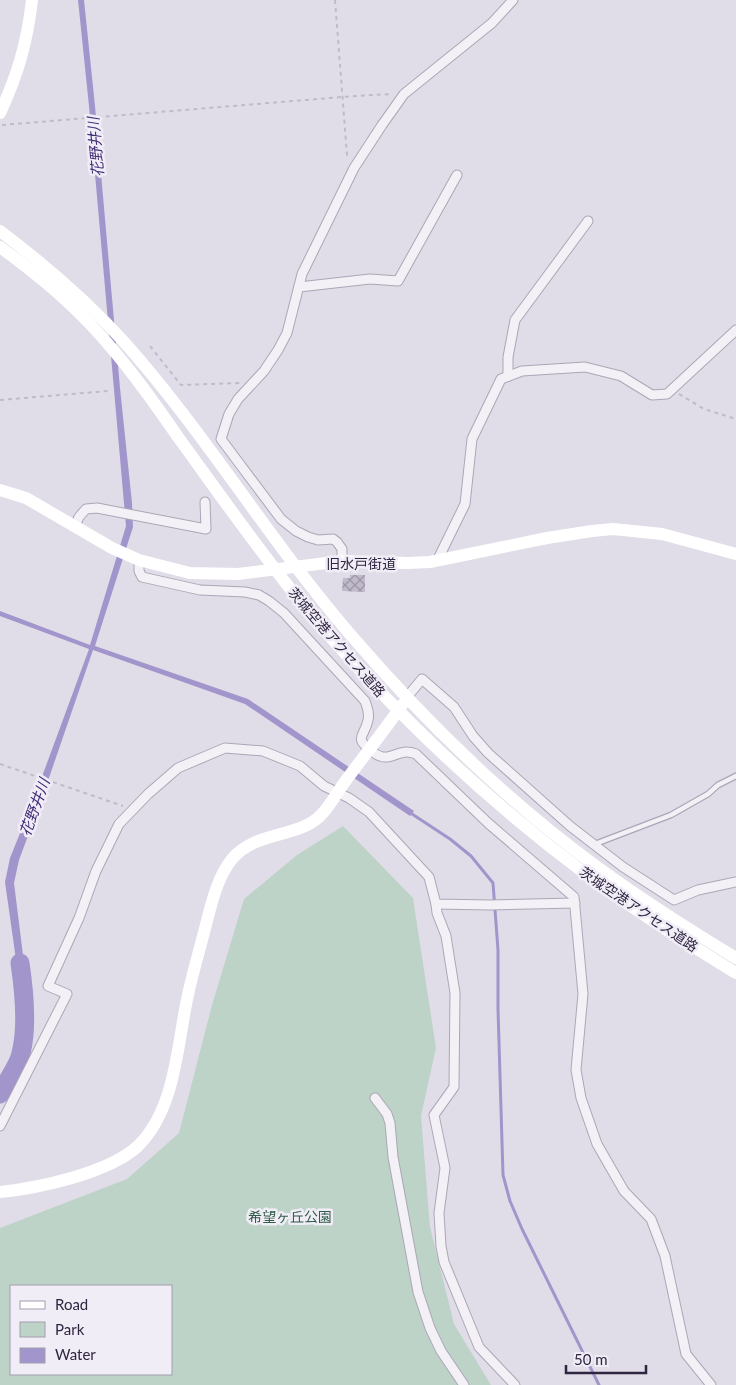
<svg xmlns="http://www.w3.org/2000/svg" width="736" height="1385" font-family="Lato,'Noto Sans JP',sans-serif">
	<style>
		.park { fill: #bdd3c8; fill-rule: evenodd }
		.water { fill: #a295cc }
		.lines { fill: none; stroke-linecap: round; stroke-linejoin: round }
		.stream { stroke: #a295cc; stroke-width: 3 }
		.river { stroke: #a295cc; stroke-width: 19 }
		.building { fill: url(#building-cross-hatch) }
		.lane-casing { stroke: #aca6b6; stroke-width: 7 }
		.street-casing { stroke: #aca6b6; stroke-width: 11 }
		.path { stroke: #c0bbc7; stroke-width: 2; stroke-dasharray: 4 4; stroke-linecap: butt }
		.lane { stroke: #f3f0f6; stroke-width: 4.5 }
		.street { stroke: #f3f0f6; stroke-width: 9 }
		.secondary { stroke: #fff; stroke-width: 12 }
		.labels { text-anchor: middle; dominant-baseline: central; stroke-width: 5; stroke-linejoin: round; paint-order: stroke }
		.street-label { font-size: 14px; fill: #2f2540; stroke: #f0edf6 }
		.park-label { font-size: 14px; fill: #315d49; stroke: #f0edf6 }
		.water-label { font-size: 15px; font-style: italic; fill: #422c78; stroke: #f0edf6 }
	</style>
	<defs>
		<pattern id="building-cross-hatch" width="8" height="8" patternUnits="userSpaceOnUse" patternTransform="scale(1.25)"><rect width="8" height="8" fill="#c0bacc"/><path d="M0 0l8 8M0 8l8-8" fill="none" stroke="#9c97a7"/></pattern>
	</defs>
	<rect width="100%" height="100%" fill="#e1dde8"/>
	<path class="park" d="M343,826L413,898L436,1048L421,1116L430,1227L454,1324L491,1385H0V1228L127,1179L179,1133L212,1005L244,899L297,855ZM11,1286H171V1374H11Z"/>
	<polygon class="water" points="78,0 84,0 95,106 120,388 132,503 133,527 95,646 248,699 414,811 410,816 245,704 93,650 40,804 19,860 14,883 27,987 20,988 5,882 10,858 33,801 89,649 0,616 0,611 90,645 126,526 89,106"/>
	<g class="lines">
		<polyline class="stream" points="409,812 450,839 471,856 493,883 498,950 498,1009 503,1175 510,1201 522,1229 599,1385"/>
		<path class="river" d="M0,1094C6,1082 19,1065 21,1053C28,1026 24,990 20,963"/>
	</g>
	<polygon class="building" points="350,575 365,575 365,592 342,591 343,578 350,578"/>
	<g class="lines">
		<g class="lane-casing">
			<polyline id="lane" points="595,844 671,815 708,794 718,785 736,776"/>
		</g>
		<g class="street-casing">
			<g id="street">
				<polyline points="299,287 370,279 398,281 457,175"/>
				<polyline points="508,376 508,357 515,320 588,221"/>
				<polyline points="75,526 79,517 86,509 97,508 206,529 205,502"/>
				<path d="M139,560V571L142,577L200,590L245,592L259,595L269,601L284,613L365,701C367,707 370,713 368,720C365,737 352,737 373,752C391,766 396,746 416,754L488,823L574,897L583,994L576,1070L581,1098L597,1144L624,1191L651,1219L665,1256L686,1354L711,1385"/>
				<polyline points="342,561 342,549 337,542 333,539 318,540 308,537 296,531 281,519 221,439 229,414 238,399 264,371 278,350 287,333 302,274 354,168 382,125 404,94 492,23 513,0"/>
				<polyline points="437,561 465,504 472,439 501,379 522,371 585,367 621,376 652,395 667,394 736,330"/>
				<polyline points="407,697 422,679 454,707 473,736 488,753 570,826 623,867 674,900 698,890 736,882"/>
				<polyline points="436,904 437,913 446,936 455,993 454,1087 434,1115 445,1168 439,1213 441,1246 444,1262 479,1347 515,1385"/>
				<polyline points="375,1098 387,1114 390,1123 393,1157 418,1292 430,1328 441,1351 464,1385"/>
				<polyline points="0,1126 67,994 48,986 79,918 96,871 119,824 148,794 178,768 225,748 263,751 300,766 324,786 349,798 369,812 429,877 436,904 490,905 575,903"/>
			</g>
		</g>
		<g class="path">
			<polyline points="335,0 347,155 348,157"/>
			<polyline points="2,125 342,97 391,94"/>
			<polyline points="150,346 181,385 240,383"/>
			<polyline points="679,394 704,409 736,419"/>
			<polyline points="0,400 108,391"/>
			<polyline points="0,764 123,806"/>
		</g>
		<use href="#lane" class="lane"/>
		<use href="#street" class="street"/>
		<g class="secondary">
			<path d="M0,113C18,74 27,43 32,0"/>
			<path d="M0,231C45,265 87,301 125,343C206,434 269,540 349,633C421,717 507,801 596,866C641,899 688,929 736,958"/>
			<path d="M0,247C33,271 64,296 91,325C124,360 151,398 178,437C218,492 257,548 300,601C386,706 479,794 587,875C635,911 686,942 736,973"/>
			<polyline points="0,490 26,498 112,548 139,560 190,573 238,574 342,561 408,563 430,562 547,538 592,531 613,529 662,534 736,554"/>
			<path d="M0,1192C39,1188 109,1173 138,1146C176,1109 177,1044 188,995C192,975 198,956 203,936C210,911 215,880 232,859C256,831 296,838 319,817C329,808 336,794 344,783C363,757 384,731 402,705"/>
		</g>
	</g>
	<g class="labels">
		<g class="street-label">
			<text x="361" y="563">旧水戸街道</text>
			<text transform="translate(337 642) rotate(49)">茨城空港アクセス道路</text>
			<text transform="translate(639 909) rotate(34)">茨城空港アクセス道路</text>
		</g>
		<g class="park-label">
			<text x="290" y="1216">希望ヶ丘公園</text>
		</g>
		<g class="water-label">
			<text transform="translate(95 147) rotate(-95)">花野井川</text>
			<text transform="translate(34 807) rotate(-70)">花野井川</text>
		</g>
	</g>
	<rect x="10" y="1285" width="162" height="90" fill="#f0edf6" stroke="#a39dad"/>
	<rect x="20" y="1301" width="25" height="8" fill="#ffffff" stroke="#a39dad"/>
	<text x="55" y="1310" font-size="15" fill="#2f2540">Road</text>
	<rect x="20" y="1322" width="25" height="15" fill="#bdd3c8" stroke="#a39dad"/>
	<text x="55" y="1335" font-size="15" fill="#2f2540">Park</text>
	<rect x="20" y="1348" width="25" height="15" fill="#a295cc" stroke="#a39dad"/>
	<text x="55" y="1360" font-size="15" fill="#2f2540">Water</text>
	<path d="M566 1365v8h80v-8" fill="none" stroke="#2f2540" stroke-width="2.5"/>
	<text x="574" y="1365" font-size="15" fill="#2f2540" stroke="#f0edf6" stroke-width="4" paint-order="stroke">50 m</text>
</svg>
